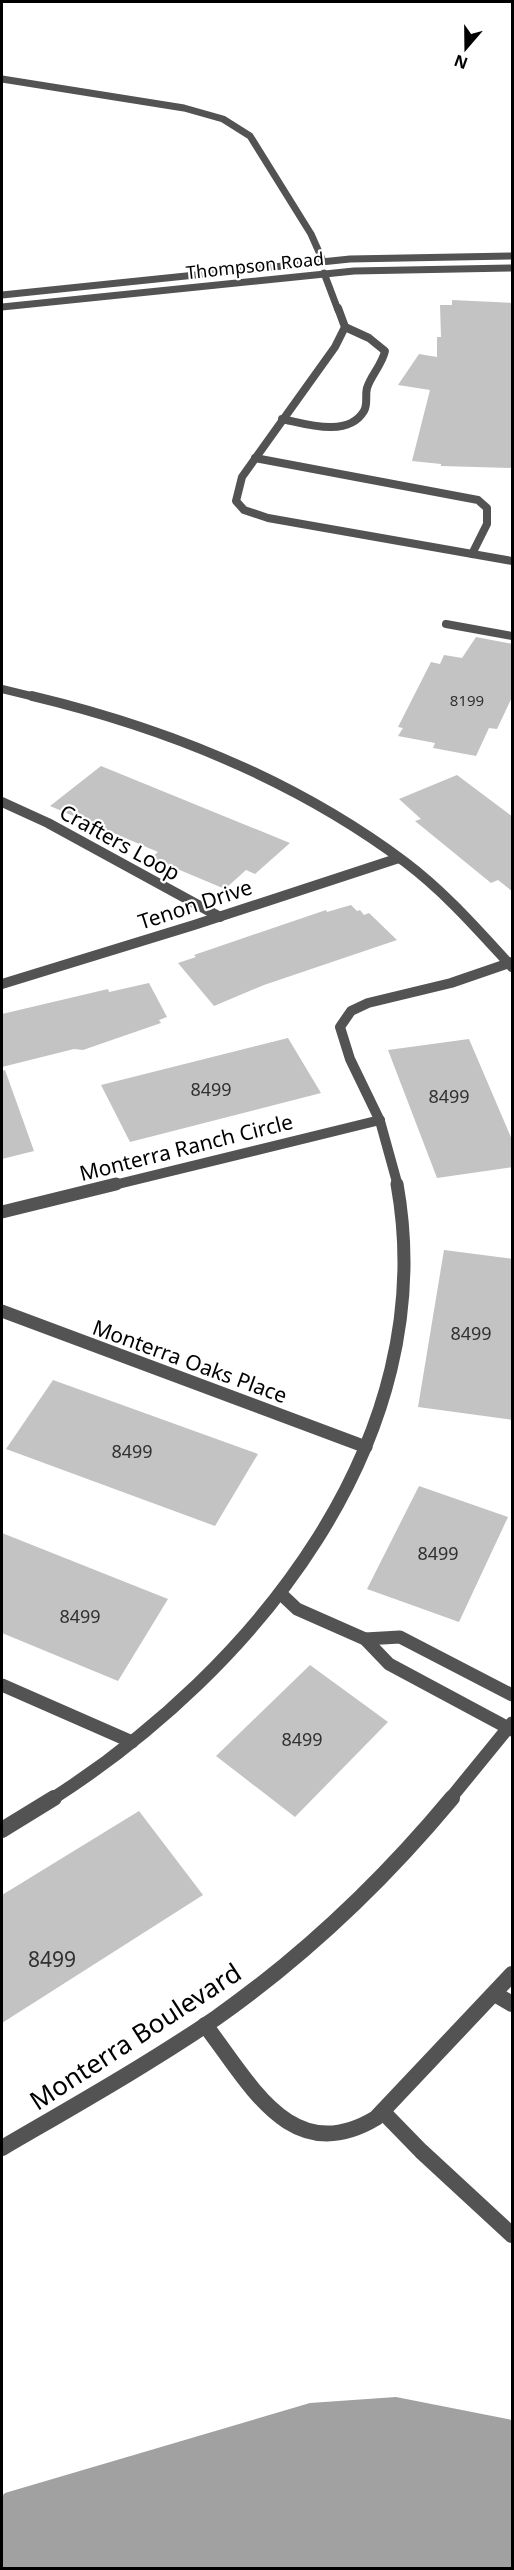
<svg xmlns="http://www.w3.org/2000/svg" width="514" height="2570" font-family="'Noto Sans',sans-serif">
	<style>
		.water { fill: #a1a1a1 }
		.building { fill: #c3c3c3 }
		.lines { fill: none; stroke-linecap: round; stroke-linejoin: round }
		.service-far3 { stroke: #535353; stroke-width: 7 }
		.service-far2 { stroke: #535353; stroke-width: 8 }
		.service-far1 { stroke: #535353; stroke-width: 10 }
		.service { stroke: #535353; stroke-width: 16 }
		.minor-far3 { stroke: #535353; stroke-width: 8 }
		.minor-far2 { stroke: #535353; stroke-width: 10 }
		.minor-far1 { stroke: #535353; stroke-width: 13 }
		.minor { stroke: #535353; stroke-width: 16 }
		.tertiary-far4 { stroke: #535353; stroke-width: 7 }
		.tertiary-far3 { stroke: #535353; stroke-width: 8 }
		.tertiary-far2 { stroke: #535353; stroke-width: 10 }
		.tertiary-far1 { stroke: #535353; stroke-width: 13 }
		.tertiary { stroke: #535353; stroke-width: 16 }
		.labels { text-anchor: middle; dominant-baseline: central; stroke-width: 4.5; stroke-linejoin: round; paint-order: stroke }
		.far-number-label { font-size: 15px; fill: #313131 }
		.far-street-label { font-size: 18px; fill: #000; stroke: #fff }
		.number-label { font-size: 18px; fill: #313131 }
		.street-label { font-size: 21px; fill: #000; stroke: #fff }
		.near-number-label { font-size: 21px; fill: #313131 }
		.near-street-label { font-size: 26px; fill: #000; stroke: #fff }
	</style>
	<rect width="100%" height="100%" fill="#fff"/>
	<polygon class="water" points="396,2397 512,2420 512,2568 2,2568 2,2496 5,2493 310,2403"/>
	<g class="building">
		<polygon points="452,300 513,303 513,468 441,466 441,464 412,461 430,390 398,385 419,354 437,357 437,337 441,337 440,305 452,305"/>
		<polygon points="476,637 513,644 513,695 497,729 489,728 476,756 433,748 435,743 398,736 403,728 398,727 431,662 440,664 444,655 462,658"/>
		<polygon points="101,766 290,843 255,874 246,870 225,889 151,858 158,852 50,806"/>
		<polygon points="457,775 513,817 513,892 498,880 491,883 415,821 421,819 399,799"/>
		<polygon points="351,905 357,911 360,910 364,915 369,913 397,940 264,985 214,1006 178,963 196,957 194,955 326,910 327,912"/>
		<polygon points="149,983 167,1017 159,1020 161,1023 83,1050 74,1049 2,1067 2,1014 108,989 109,992"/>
		<polygon points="288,1038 321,1093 130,1142 101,1085"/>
		<polygon points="469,1039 513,1142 513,1167 437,1178 388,1050"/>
		<polygon points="5,1070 34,1151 2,1159 2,1071"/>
		<polygon points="444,1250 513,1259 513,1420 418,1407"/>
		<polygon points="53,1380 258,1454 215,1526 6,1449"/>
		<polygon points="419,1486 508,1517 459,1622 367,1589"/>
		<polygon points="2,1533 168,1599 118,1681 2,1633"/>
		<polygon points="310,1665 388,1722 295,1817 216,1756"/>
		<polygon points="139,1811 203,1895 2,2023 2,1895"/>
	</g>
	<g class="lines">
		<g class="service-far3">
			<polyline points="2,79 184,108 223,119 250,136 311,234 323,261"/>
			<polyline points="324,273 338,310"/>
		</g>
		<g class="service-far2">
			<polyline points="338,308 345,327 335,347 242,477 236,501 244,510 268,518 512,561"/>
			<path d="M282,419C306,424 348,438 364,411C368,404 365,396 367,388C371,375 382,365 385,351L369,338L345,327"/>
			<polyline points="255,458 478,500 487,508 487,524 472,554"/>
		</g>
		<g class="service-far1">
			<polyline points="2,802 48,823 220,917"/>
			<polyline points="2,984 194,925 399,858"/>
		</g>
		<polyline class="service" points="495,1994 512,2004"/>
		<polyline class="minor-far3" points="446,624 512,636"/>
		<g class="minor-far2">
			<polyline points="110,1186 380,1120"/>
			<polyline points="398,1186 380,1121 350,1059 340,1027 351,1011 368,1003 451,983 512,962"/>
		</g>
		<g class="minor-far1">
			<polyline points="2,1212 116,1184"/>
			<polyline points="2,1311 366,1447"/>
			<polyline points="280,1593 297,1609 365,1639 389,1664 512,1730"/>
			<polyline points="365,1639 400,1637 512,1695"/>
			<polyline points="2,1685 132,1742"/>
			<path d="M52,1799C254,1670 443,1439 397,1184"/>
		</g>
		<g class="minor">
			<polyline points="2,1830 54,1798"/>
			<path d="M205,2025C250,2083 291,2169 376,2118L512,1974"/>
			<polyline points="383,2112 421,2151 512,2235"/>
		</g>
		<g class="tertiary-far4">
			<polyline points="2,295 350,259 512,256"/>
			<polyline points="2,307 354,271 512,268"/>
		</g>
		<polyline class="tertiary-far3" points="2,689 39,698"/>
		<path class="tertiary-far2" d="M32,696C166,728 294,779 405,862C445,892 478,930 512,967"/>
		<polyline class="tertiary-far1" points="450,1799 512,1723"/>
		<path class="tertiary" d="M2,2148C74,2106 147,2065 216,2018C304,1956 383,1881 452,1798"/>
	</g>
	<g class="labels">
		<g class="far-number-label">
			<text x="467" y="700">8199</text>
		</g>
		<g class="far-street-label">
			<text transform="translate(255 265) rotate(-6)">Thompson Road</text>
		</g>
		<g class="number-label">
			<text x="211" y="1089">8499</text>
			<text x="449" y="1096">8499</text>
			<text x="471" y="1333">8499</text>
			<text x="132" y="1451">8499</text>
			<text x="438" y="1553">8499</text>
			<text x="80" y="1616">8499</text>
			<text x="302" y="1739">8499</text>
		</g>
		<g class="street-label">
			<text transform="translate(120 842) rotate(29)">Crafters Loop</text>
			<text transform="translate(195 904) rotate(-18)">Tenon Drive</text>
			<text transform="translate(186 1147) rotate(-14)">Monterra Ranch Circle</text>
			<text transform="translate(190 1361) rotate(20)">Monterra Oaks Place</text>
		</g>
		<g class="near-number-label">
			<text x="52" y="1959">8499</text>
		</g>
		<g class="near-street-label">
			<text transform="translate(135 2036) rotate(-33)">Monterra Boulevard</text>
		</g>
	</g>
	<rect width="514" height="2570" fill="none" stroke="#000000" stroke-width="6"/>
	<g transform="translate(466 48) rotate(200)" stroke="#ffffff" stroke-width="4.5" paint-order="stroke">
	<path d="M0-4.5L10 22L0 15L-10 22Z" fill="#000000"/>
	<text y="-9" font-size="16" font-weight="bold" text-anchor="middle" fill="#000000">N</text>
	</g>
</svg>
